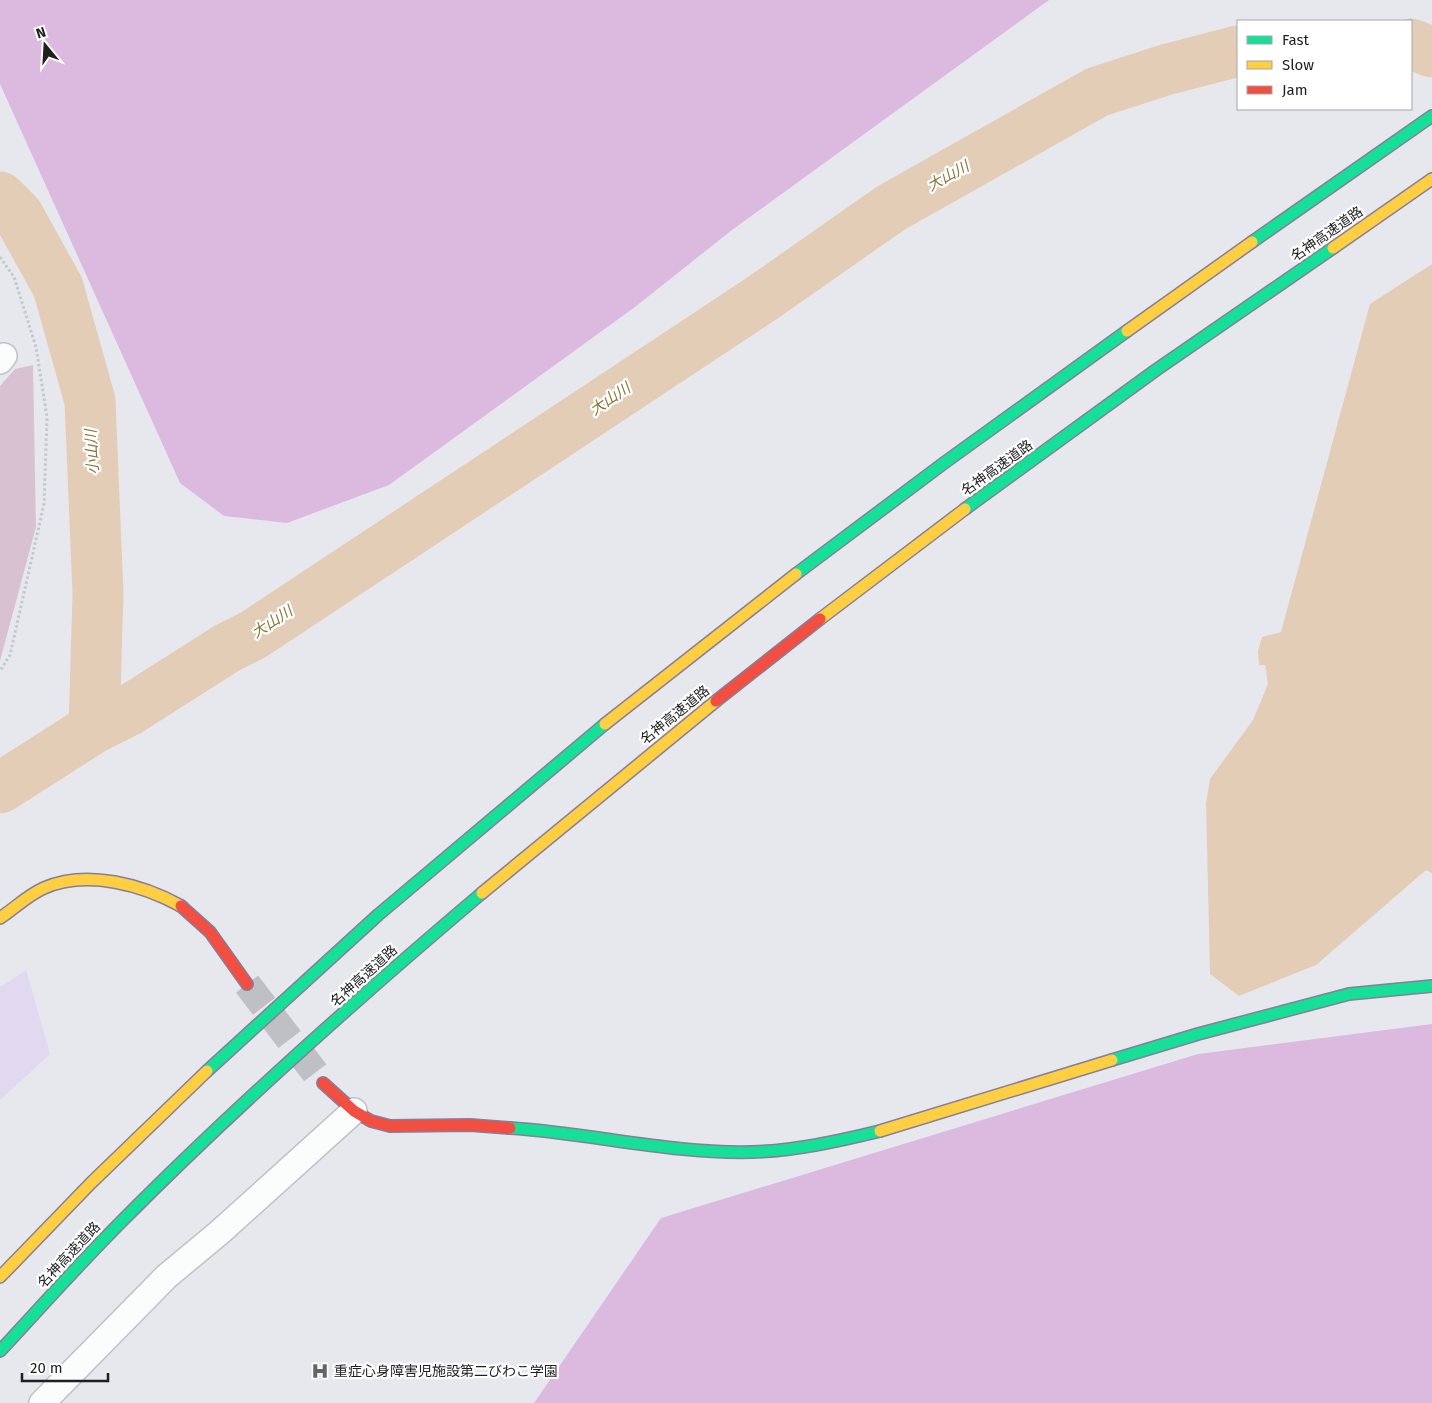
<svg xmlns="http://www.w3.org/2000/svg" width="1432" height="1403" font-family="'Fira Sans','Noto Sans JP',sans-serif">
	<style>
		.farmland { fill: #e0d9f0 }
		.forest { fill: #dcbae0 }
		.cemetery { fill: #d8c2d1 }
		.water { fill: #e4cdb7 }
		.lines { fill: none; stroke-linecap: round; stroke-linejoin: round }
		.river { stroke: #e4cdb7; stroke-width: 51 }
		.secondary-tunnel { stroke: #bfc0c5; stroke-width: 28; stroke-dasharray: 28 14; stroke-linecap: butt }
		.street-casing { stroke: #c2c2c5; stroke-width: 28 }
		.fast-casing { stroke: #877e99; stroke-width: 14 }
		.slow-casing { stroke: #877e99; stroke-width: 14 }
		.jam-casing { stroke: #877e99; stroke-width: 14 }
		.path { stroke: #c0c9d0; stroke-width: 3; stroke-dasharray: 2.5 2.5; stroke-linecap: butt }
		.street { stroke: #fbfcfc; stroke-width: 25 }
		.fast { stroke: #16e098; stroke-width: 11 }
		.slow { stroke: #ffcf43; stroke-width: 11 }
		.jam { stroke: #f24e42; stroke-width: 11 }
		.labels { text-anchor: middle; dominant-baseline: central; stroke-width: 4.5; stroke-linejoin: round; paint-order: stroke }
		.street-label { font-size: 14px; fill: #1f1f1f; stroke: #fff }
		.poi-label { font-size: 14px; fill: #1f1f1f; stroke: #fff; text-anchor: start }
		.water-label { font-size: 15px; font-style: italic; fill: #877433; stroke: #fff }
	</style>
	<rect width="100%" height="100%" fill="#e7e8ee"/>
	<polygon class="farmland" points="26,970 50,1054 0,1100 0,987"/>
	<g class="forest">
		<polygon points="0,0 1049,0 732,230 635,307 389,485 287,523 224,516 180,483 0,84"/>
		<polygon points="1432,1024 1432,1403 534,1403 661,1218 1198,1054"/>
	</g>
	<polygon class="cemetery" points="33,365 36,527 0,661 0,386 15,369"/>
	<polygon class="water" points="1432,264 1432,873 1426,870 1316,965 1239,996 1210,974 1206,803 1210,779 1253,720 1268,684 1265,665 1259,665 1258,651 1262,637 1281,632 1370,304"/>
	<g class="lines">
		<g class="river">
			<polyline points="1411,44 1432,52"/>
			<polyline points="0,197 18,215 58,287 90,401 98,594 94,728"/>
			<polyline points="0,788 94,728 128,711 227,648 253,635 761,299 891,208 1097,92 1165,70 1238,51"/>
		</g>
		<polyline class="secondary-tunnel" points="247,984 323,1083"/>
		<g class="street-casing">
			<g id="street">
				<polyline points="0,361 4,356"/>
				<polyline points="42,1403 167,1276 220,1232 354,1111"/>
			</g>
		</g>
		<g class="fast-casing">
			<g id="fast">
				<polyline points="1252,242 1432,116"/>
				<polyline points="965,509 1156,370 1333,248"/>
				<polyline points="796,574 944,463 1127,331"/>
				<polyline points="1112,1060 1198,1034 1349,994 1432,986"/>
				<polyline points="207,1071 378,915 605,724"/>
				<path d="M510,1128C590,1133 671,1154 752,1152C794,1151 839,1141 880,1131"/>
				<path d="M0,1351C40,1308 80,1263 122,1221C236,1106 358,998 482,893"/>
			</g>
		</g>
		<g class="slow-casing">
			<g id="slow">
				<polyline points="1333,248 1432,179"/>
				<polyline points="1127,331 1252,242"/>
				<polyline points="820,619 965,509"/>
				<polyline points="605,724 796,574"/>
				<polyline points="482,893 716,701"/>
				<path d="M0,918C15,908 28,895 44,888C87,869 143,885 181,906"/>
				<polyline points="880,1131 1112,1060"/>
				<polyline points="0,1277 91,1183 207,1071"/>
			</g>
		</g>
		<g class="jam-casing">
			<g id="jam">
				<polyline points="716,701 820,619"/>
				<polyline points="181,906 210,932 247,984"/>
				<polyline points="323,1083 354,1111 371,1121 390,1126 470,1125 510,1128"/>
			</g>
		</g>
		<polyline class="path" points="0,257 14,277 36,347 47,417 44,504 10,655 0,671"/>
		<use href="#street" class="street"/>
		<use href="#fast" class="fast"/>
		<use href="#slow" class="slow"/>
		<use href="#jam" class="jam"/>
	</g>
	<defs>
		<g id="hospital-bare" transform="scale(1.35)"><path d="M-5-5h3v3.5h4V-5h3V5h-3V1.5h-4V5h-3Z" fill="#656567" stroke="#fff" stroke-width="2.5" paint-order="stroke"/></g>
	</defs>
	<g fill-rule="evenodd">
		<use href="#hospital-bare" x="320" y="1371"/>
	</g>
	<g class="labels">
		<g class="street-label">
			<text transform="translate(1327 234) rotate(-35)">名神高速道路</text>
			<text transform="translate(997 468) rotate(-36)">名神高速道路</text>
			<text transform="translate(675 715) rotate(-39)">名神高速道路</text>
			<text transform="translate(364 976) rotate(-42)">名神高速道路</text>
			<text transform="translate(69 1255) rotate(-47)">名神高速道路</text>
		</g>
		<g class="poi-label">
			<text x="334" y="1371">重症心身障害児施設第二びわこ学園</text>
		</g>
		<g class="water-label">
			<text transform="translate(948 176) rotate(-29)">大山川</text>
			<text transform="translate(610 399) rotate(-34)">大山川</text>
			<text transform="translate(92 452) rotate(-93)">小山川</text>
			<text transform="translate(272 622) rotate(-33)">大山川</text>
		</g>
	</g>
	<rect x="1237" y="20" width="175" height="90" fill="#ffffff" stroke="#a5a5a5"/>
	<rect x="1247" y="36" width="25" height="8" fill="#16e098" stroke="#a5a5a5"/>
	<text x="1282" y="45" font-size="15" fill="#1f1f1f">Fast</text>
	<rect x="1247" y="61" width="25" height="8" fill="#ffcf43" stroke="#a5a5a5"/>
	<text x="1282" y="70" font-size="15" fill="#1f1f1f">Slow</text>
	<rect x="1247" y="86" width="25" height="8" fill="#f24e42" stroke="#a5a5a5"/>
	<text x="1282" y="95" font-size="15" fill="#1f1f1f">Jam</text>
	<g transform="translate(45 45) rotate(342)" stroke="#ffffff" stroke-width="4" paint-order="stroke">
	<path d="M0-4L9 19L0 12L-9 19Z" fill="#1f1f1f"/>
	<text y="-8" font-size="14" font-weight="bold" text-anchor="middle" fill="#1f1f1f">N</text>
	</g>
	<path d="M22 1373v8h86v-8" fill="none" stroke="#1f1f1f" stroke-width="2.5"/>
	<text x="30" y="1373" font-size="15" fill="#1f1f1f" stroke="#ffffff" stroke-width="4" paint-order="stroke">20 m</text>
</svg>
